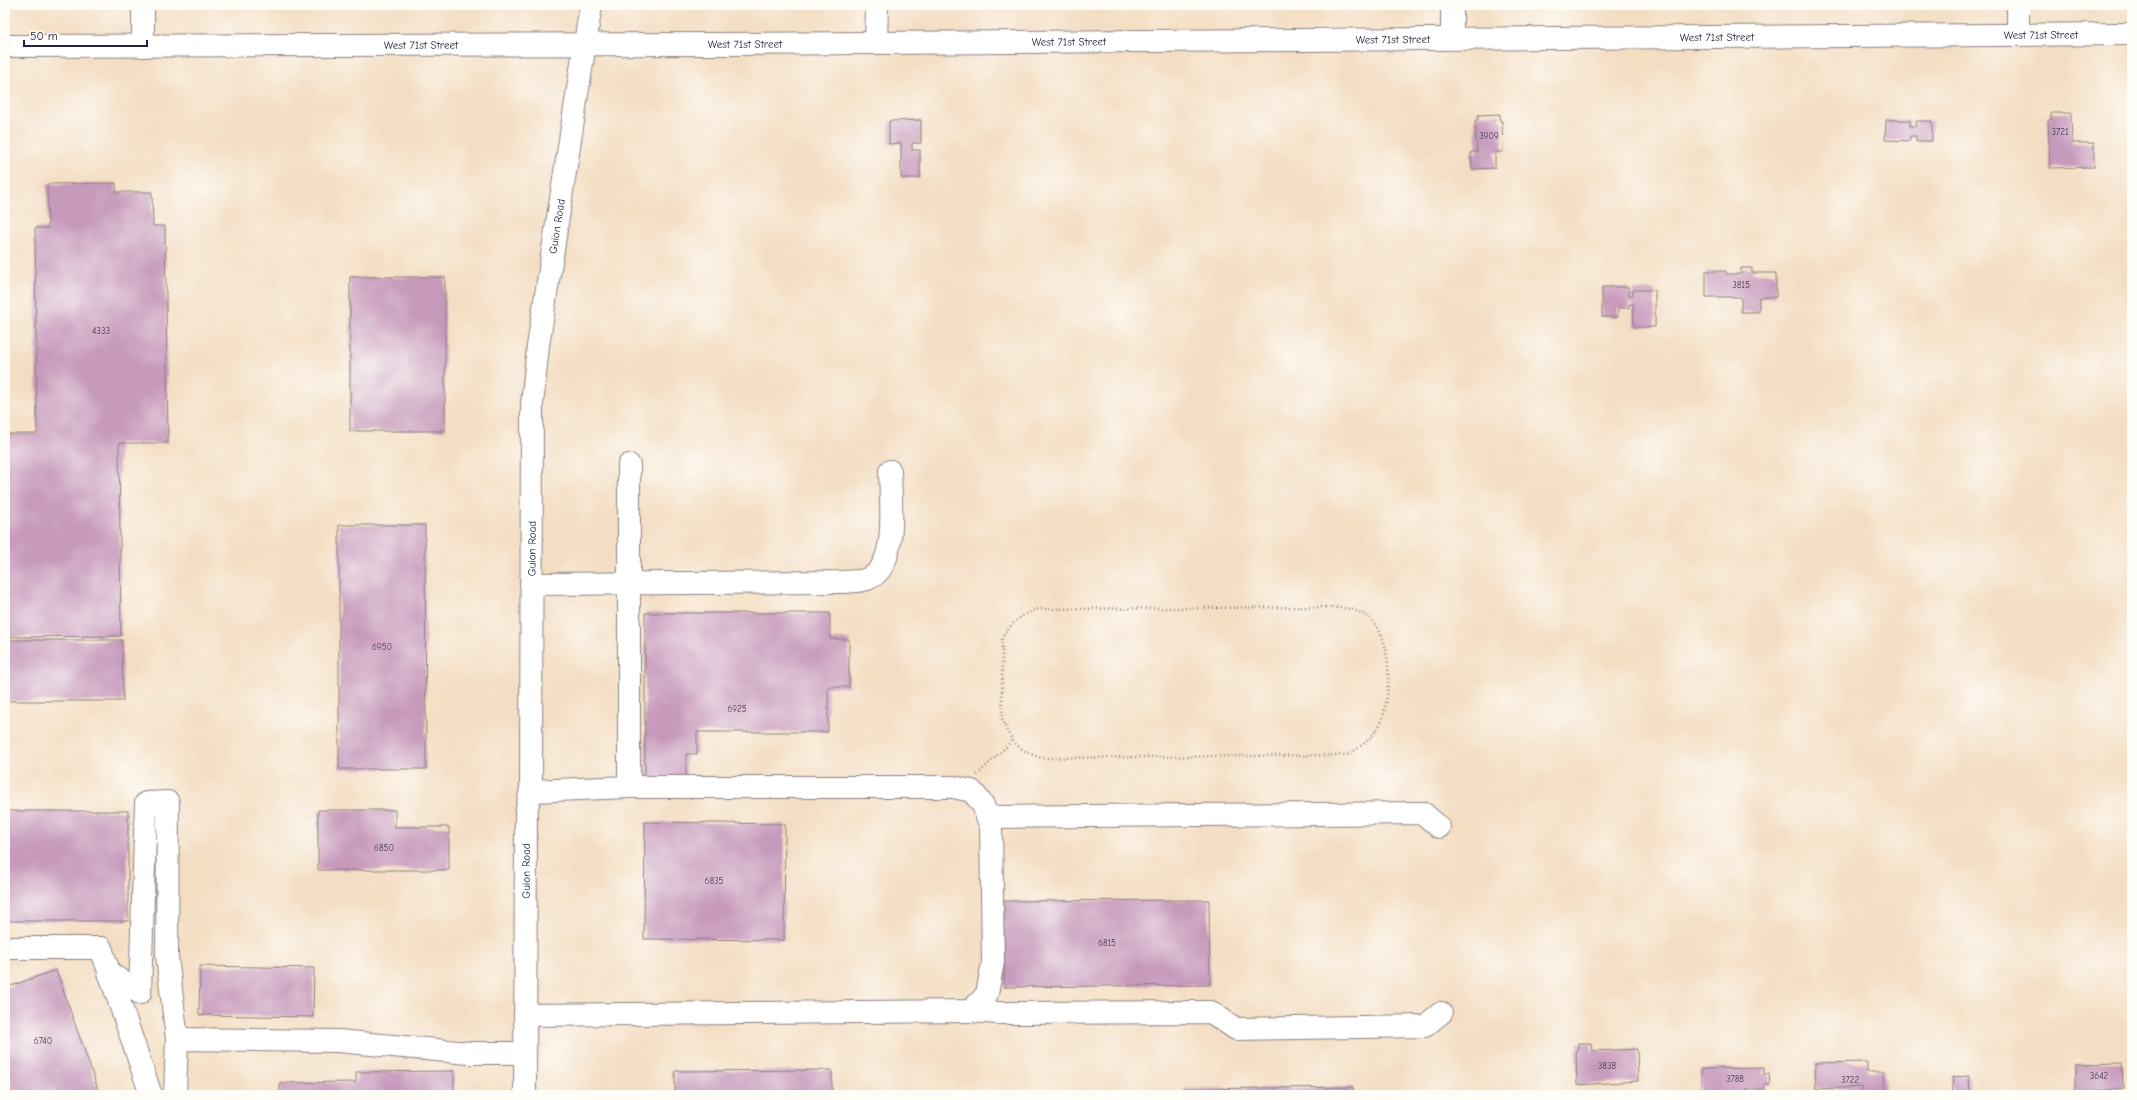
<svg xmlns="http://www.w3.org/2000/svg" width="2137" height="1100" font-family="'Comic Neue',sans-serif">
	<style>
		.building { fill: #c79abc }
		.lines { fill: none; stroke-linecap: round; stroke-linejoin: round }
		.minor-casing { stroke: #8b807f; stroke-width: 24 }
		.major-casing { stroke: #8b807f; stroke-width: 24 }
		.path { stroke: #8b807f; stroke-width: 2.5; stroke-dasharray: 1 3; stroke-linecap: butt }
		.minor { stroke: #fff; stroke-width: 22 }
		.major { stroke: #fff; stroke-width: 22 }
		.labels { text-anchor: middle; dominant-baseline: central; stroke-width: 3; stroke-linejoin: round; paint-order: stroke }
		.number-label { font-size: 9px; fill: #4b405b }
		.street-label { font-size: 11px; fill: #22223b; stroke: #fdfcf7 }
	</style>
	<rect width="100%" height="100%" fill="#fdfcf7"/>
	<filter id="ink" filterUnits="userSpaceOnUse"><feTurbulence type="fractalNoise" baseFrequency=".025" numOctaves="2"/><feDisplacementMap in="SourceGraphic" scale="8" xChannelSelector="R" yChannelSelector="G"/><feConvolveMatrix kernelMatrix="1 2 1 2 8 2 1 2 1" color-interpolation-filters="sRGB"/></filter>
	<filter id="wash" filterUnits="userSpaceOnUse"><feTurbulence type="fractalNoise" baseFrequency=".012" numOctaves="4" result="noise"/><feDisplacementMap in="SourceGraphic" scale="16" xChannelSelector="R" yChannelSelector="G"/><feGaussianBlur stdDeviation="0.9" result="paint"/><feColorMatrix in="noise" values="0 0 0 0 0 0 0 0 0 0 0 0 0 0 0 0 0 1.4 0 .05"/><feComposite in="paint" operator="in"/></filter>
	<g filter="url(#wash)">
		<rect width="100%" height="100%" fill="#f4dec3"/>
		<g id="blocks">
			<g class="building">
				<polygon points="2051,113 2071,113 2072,143 2094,143 2094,167 2050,168 2048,120 2051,120"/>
				<polygon points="1500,114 1500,121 1502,121 1503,152 1495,152 1495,168 1472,169 1471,152 1477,152 1475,120 1478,120 1478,115"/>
				<polygon points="921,120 921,143 912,143 912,150 920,150 920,178 901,178 901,143 889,144 889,121"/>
				<polygon points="1886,120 1910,120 1910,126 1916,126 1916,121 1932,121 1932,141 1916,141 1916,136 1910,136 1910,141 1885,140"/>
				<polygon points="116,183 116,192 152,192 153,226 165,226 168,443 119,443 121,636 5,637 5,434 37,434 35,228 48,228 47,184"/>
				<polygon points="1741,268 1752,268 1752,273 1776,273 1776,297 1759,297 1759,312 1741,312 1741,297 1706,297 1706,271 1726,271 1726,274 1741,274"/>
				<rect x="350" y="277" width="95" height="154"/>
				<polygon points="1602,287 1628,287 1629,295 1633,295 1633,290 1655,290 1655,327 1634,327 1633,304 1629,304 1629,308 1618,308 1618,317 1602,317"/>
				<polygon points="339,525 425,525 426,769 339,769"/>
				<polygon points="645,613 830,613 830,639 849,639 849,687 828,687 828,732 697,732 697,754 686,754 686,781 645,781"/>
				<polygon points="5,640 122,640 123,701 5,701"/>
				<polygon points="318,810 395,810 395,827 449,827 449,870 318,870"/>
				<rect x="5" y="811" width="123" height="110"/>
				<polygon points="645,822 785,824 784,940 644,939"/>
				<polygon points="1209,900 1210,985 1004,987 1004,901"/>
				<polygon points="200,966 314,968 313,1017 199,1015"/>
				<polygon points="56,970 100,1095 5,1095 5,988"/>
				<polygon points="1578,1043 1591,1043 1592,1051 1637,1049 1638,1081 1577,1085 1576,1050 1578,1050"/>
				<polygon points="1867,1062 1867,1072 1884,1072 1885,1095 1862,1095 1862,1087 1816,1089 1815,1063"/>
				<polygon points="2122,1063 2123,1088 2094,1090 2094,1095 2075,1095 2075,1064"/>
				<polygon points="1764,1068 1764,1074 1769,1074 1770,1085 1764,1085 1765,1089 1746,1089 1746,1094 1701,1092 1701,1069"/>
				<polygon points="832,1070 832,1095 675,1095 675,1071"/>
				<polygon points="454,1071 454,1095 280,1095 280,1083 356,1082 356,1072"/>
				<polygon points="1969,1076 1970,1095 1953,1095 1952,1077"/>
				<polygon points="1353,1087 1353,1095 1184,1095 1184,1089"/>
			</g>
		</g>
	</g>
	<g filter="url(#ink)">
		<use href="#blocks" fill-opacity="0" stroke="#8b807f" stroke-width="1"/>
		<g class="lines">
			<g class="minor-casing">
				<g id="minor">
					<polyline points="143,5 143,46"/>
					<polyline points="1452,5 1452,38"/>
					<polyline points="2018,35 2018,5"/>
					<polyline points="876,43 877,5"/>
					<path d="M531,584L843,582C850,581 860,582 867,579C900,568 890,498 890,471"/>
					<polyline points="531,791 629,787 629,465"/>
					<polyline points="987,817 1423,813 1439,827"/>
					<polyline points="5,948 101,948 151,1095"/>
					<polyline points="109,973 140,993 146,803 168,802 167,956 177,1039"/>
					<polyline points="971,1011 998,1013 1211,1012 1236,1029 1425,1026 1441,1013"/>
					<polyline points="525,1015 971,1011 987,994 993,962 991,827 983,805 972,791 953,787 629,787"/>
					<polyline points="175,1095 177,1039 338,1041 469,1053 525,1053"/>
					<path id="s1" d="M525,1095L526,813L531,789L532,405L538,346L591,5"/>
				</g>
			</g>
			<g class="major-casing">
				<g id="major">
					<path id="s2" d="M5,46L728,44L2132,34"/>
				</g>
			</g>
			<g class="path">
				<path d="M1332,607C1345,608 1358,609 1369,618C1393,636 1391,693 1382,719C1377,735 1361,747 1347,755L1042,758C1018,750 1010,742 1002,718V638C1011,623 1021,615 1038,609Z"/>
				<polyline points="977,775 1012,741"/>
			</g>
			<use href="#minor" class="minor"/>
			<use href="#major" class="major"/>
		</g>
	</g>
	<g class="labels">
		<g class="number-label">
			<text x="2060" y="132">3721</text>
			<text x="1489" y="136">3909</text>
			<text x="1741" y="285">3815</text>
			<text x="101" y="331">4333</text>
			<text x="382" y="647">6950</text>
			<text x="737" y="709">6925</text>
			<text x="384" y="848">6850</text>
			<text x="714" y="881">6835</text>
			<text x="1107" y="943">6815</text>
			<text x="43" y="1041">6740</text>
			<text x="1607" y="1066">3838</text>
			<text x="2099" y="1076">3642</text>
			<text x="1735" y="1079">3788</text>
			<text x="1850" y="1080">3722</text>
		</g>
		<g class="street-label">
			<text stroke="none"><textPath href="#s2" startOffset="2036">West 71st Street</textPath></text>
			<text stroke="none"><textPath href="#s2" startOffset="1712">West 71st Street</textPath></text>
			<text stroke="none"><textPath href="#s2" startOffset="1388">West 71st Street</textPath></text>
			<text stroke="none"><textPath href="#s2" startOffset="1064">West 71st Street</textPath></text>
			<text stroke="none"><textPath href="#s2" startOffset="740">West 71st Street</textPath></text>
			<text stroke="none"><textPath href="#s2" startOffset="416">West 71st Street</textPath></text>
			<text stroke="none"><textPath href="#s1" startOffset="871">Guion Road</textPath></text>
			<text stroke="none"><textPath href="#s1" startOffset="547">Guion Road</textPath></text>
			<text stroke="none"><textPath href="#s1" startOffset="224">Guion Road</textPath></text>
		</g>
	</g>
	<rect width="2137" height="1100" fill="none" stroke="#fdfcf7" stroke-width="20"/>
	<path d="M24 40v6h123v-6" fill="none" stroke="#22223b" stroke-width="2"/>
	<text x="30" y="40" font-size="12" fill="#22223b" stroke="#fdfcf7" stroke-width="3" paint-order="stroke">50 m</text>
</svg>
